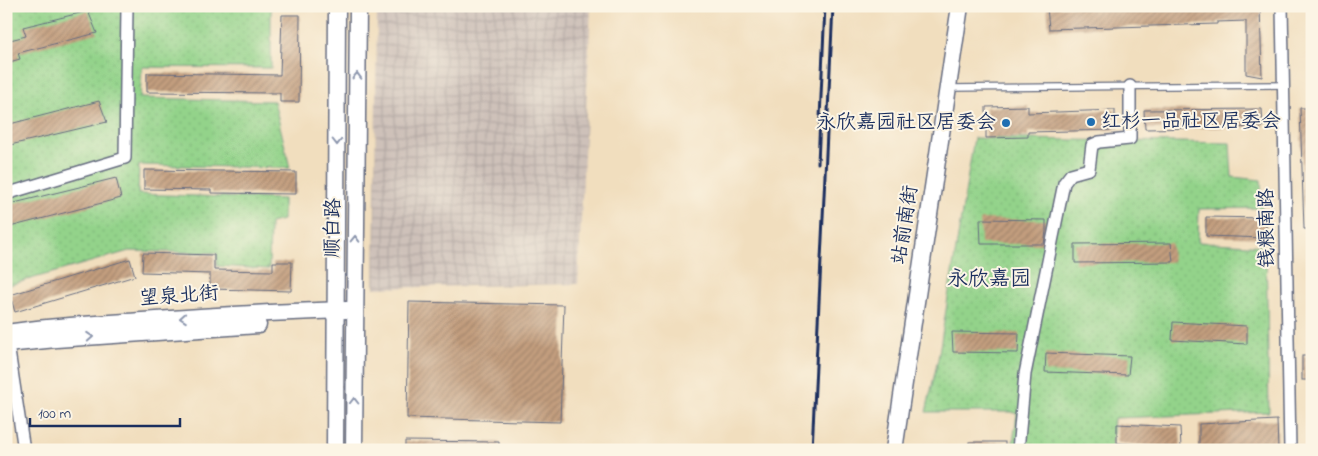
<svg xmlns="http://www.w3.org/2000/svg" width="1318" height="456" font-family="'Indie Flower','LXGW WenKai TC',sans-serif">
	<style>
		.industrial { fill: url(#industrial-grid) }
		.green { fill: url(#green-dots); stroke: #578174 }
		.building { fill: url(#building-hatch) }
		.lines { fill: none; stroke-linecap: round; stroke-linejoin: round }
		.lane-casing { stroke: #666c80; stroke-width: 8 }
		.street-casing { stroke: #666c80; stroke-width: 14 }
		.secondary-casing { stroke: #666c80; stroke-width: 19 }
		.lane { stroke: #fff; stroke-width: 5.5 }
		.street { stroke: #fff; stroke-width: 11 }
		.secondary { stroke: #fff; stroke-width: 16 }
		.rail { stroke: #1b2f5e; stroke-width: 3 }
		.oneway { stroke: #8d97ae }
		.poi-dot { fill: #1f6fb2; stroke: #fcf5e5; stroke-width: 2 }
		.labels { text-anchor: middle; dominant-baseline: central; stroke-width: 4; stroke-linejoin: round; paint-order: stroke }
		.poi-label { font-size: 20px; fill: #1b2f5e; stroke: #fcf5e5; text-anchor: start }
		.street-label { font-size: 20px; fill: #1b2f5e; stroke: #fcf5e5 }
		.neighbourhood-label { font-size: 21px; fill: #1b2f5e; stroke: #fcf5e5 }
	</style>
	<defs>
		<pattern id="industrial-grid" width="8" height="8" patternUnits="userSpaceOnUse" patternTransform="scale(1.25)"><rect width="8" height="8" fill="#cec1b9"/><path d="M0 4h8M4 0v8" fill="none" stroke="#b0a6a1"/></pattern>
		<pattern id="green-dots" width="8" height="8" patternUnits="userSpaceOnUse" patternTransform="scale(1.25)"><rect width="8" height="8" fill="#93d38a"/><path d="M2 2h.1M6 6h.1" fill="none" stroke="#7eb57a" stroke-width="1.8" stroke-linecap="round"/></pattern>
		<pattern id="building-hatch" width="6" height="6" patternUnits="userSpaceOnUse" patternTransform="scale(1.25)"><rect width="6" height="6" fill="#c39e7e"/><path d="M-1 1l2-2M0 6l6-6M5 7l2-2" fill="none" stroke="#9e816a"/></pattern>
	</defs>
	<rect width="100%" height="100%" fill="#fcf5e5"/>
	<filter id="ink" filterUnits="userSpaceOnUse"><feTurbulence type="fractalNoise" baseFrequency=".02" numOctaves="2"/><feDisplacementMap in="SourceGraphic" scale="10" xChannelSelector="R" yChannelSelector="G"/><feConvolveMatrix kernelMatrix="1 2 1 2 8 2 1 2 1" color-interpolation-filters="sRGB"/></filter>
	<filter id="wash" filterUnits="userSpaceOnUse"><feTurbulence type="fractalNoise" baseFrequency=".0096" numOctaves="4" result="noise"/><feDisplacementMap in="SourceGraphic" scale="20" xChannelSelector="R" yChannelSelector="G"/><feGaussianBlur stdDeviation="1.12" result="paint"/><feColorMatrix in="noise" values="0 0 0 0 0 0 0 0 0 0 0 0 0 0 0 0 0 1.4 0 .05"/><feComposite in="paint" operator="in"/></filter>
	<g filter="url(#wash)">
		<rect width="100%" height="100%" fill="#f1debe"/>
		<polygon class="industrial" points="377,6 591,6 578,284 374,288"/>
		<g class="green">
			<polygon points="6,6 271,6 271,68 142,67 140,98 274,101 290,168 139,165 138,194 283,199 283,220 270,223 269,269 217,266 217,253 129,251 6,286"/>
			<polygon points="974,138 1230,143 1232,177 1261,180 1262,208 1199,209 1198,242 1266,246 1269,412 1114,418 1112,450 1012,450 1017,414 1012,412 926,412 938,359"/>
		</g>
		<g id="blocks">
			<g class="building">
				<polygon points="1084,6 1260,6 1262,77 1246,74 1246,21 1217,22 1217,24 1049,29 1047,7"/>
				<polygon points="88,11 97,33 18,53 20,59 6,63 6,41 26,36 23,27"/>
				<polygon points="282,15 300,15 299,102 280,102 280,93 147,92 147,73 280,75"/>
				<polygon points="99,101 107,122 6,146 6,125"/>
				<polygon points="1028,106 1028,113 1115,110 1115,130 1028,132 1028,137 986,138 986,107"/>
				<polygon points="1300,108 1312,108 1312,229 1304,229"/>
				<polygon points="1262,109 1263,127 1145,129 1144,110"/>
				<polygon points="144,170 296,172 296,194 211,193 211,190 144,189"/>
				<polygon points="116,178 121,198 6,228 6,205"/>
				<polygon points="1206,217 1266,218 1266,238 1206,236"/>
				<polygon points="980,219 1046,220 1046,231 1044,244 981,244"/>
				<polygon points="1171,243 1173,262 1075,263 1075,244"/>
				<polygon points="143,253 214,255 214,270 273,271 273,262 292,262 291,291 210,289 210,274 142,272"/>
				<polygon points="130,259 135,276 15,312 10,295"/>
				<polygon points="409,302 564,305 560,422 407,418"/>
				<polygon points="1173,322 1247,326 1247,344 1172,340"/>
				<polygon points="952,332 1019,333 1018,353 953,352"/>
				<polygon points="1046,353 1130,356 1128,375 1045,372"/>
				<rect x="1302" y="356" width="10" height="24"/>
				<polygon points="1277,420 1278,450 1199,450 1199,424"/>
				<polygon points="1117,424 1180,427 1181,448 1117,443"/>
				<polygon points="405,441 499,442 499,450 405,450"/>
				<rect x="969" y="442" width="36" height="8"/>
			</g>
		</g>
	</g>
	<g filter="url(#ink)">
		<use href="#blocks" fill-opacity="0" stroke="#666c80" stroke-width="1"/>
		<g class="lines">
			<g class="lane-casing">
				<polyline id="lane" points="950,88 1284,85"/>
			</g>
			<g class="street-casing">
				<g id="street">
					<polyline points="1282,6 1290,450"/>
					<polyline points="6,194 125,158 127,6"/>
					<polyline points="7,338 24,450"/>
					<polyline points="1018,450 1025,374 1064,183 1071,174 1089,169 1092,145 1099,142 1130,139 1130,86"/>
				</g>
			</g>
			<g class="secondary-casing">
				<g id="secondary">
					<path d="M6,333C51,326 97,324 142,321C210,316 278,312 347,310"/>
					<polyline points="6,344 56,339 258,325"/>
					<polyline points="335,450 337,6"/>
					<polyline points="354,450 358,6"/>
					<polyline points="894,450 960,6"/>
				</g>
			</g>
			<use href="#lane" class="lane"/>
			<use href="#street" class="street"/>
			<use href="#secondary" class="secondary"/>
			<g class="rail">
				<polyline points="818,163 825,6"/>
				<polyline points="812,450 833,6"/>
			</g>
		</g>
		<defs><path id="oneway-chevron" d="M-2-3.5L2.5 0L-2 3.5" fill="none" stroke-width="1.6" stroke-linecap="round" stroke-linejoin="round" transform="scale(1.25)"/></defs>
		<g class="oneway">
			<use href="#oneway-chevron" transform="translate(357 76) rotate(-89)"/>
			<use href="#oneway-chevron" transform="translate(337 142) rotate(90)"/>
			<use href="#oneway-chevron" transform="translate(355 239) rotate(-89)"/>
			<use href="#oneway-chevron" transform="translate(183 318) rotate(176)"/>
			<use href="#oneway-chevron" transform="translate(90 337) rotate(-4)"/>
			<use href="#oneway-chevron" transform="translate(354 401) rotate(-90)"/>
		</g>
	</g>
	<g class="poi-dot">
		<circle cx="1091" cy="122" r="5"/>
		<circle cx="1006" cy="123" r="5"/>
	</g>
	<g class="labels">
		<g class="poi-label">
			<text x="1101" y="122">红杉一品社区居委会</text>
			<text x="996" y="123" text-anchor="end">永欣嘉园社区居委会</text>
		</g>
		<g class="street-label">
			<text transform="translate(906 225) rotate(-81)">站前南街</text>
			<text transform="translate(334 228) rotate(-89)">顺白路</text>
			<text transform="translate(1268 228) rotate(-91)">钱粮南路</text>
			<text transform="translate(179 297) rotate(-4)">望泉北街</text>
		</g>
		<g class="neighbourhood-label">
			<text x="989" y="280">永欣嘉园</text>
		</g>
	</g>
	<rect width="1318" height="456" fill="none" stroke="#fcf5e5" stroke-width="25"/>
	<path d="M30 418v8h150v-8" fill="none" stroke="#1b2f5e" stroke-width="2.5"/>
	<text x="38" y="418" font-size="15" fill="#1b2f5e" stroke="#fcf5e5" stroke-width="4" paint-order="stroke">100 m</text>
</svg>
